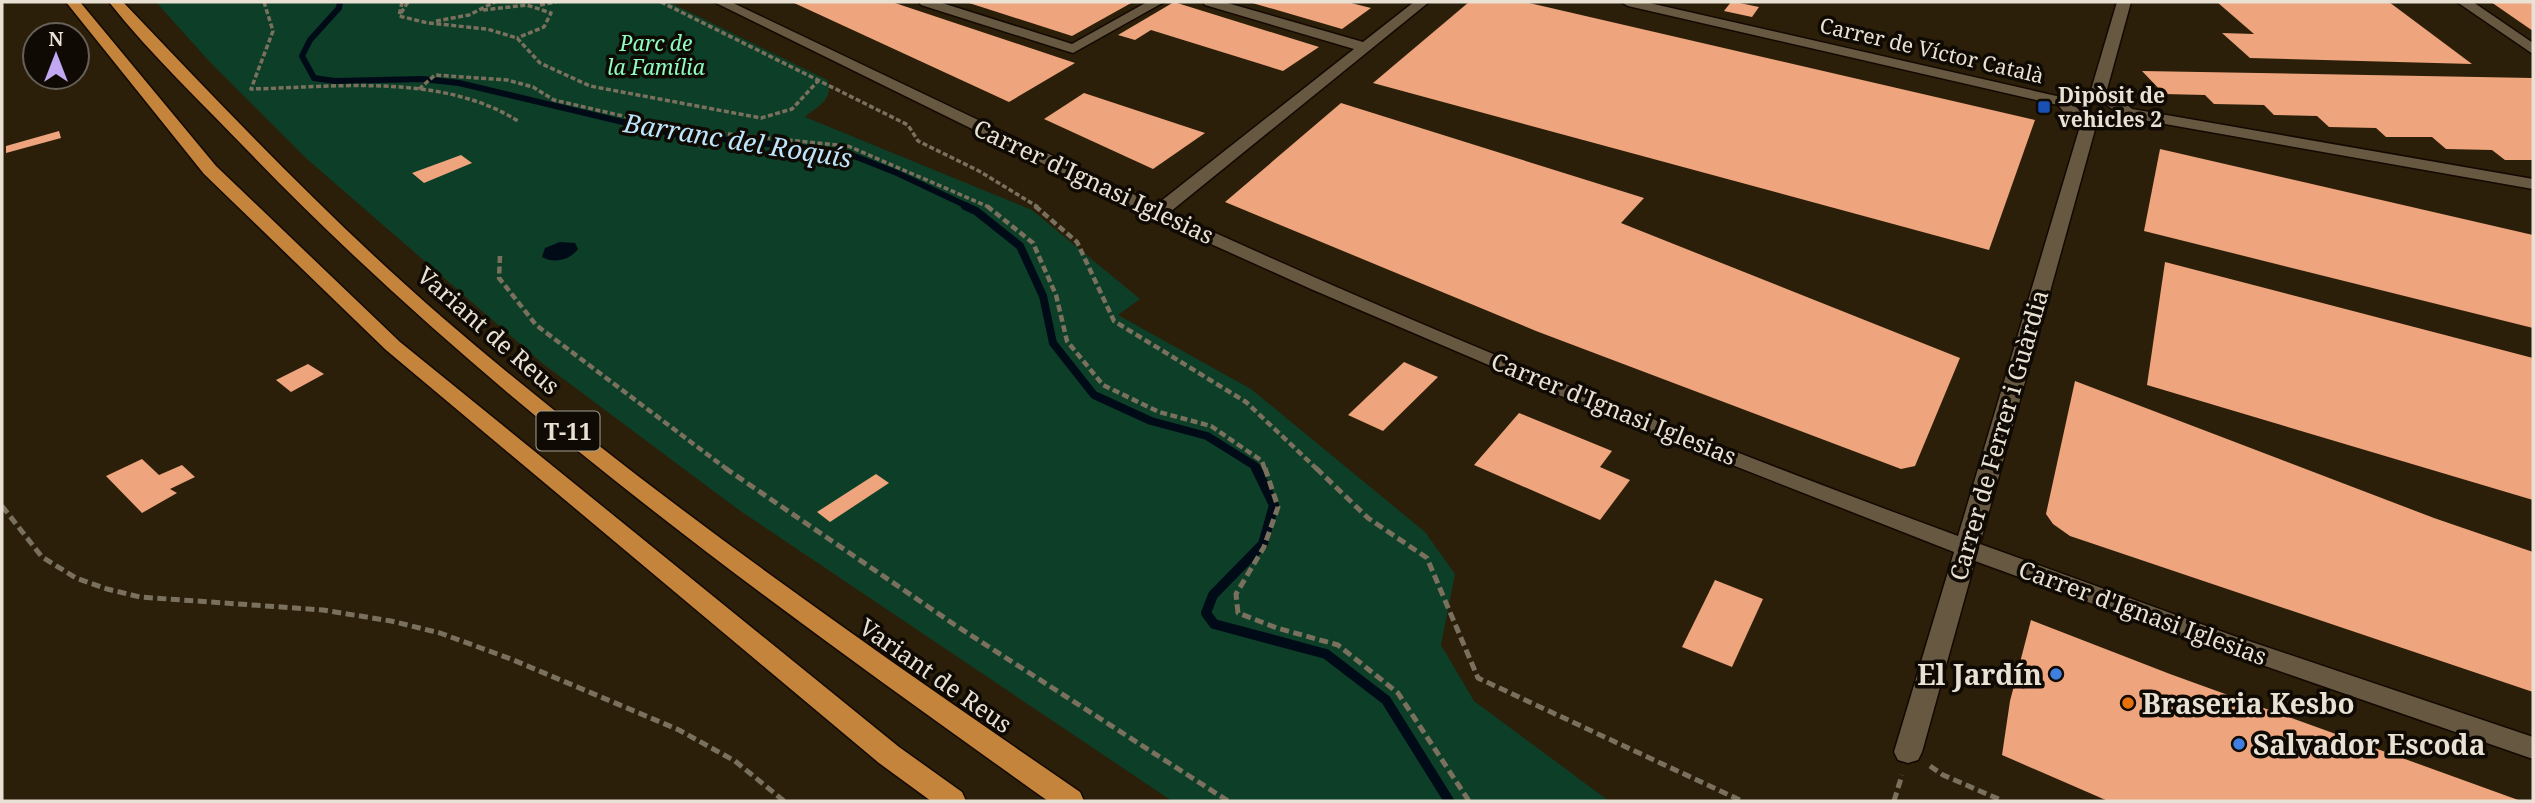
<svg xmlns="http://www.w3.org/2000/svg" width="2535" height="803" font-family="'Noto Serif',serif">
	<style>
		.green { fill: #0d3e27 }
		.water { fill: #000b17 }
		.lines { fill: none; stroke-linecap: round; stroke-linejoin: round }
		.stream-far2 { stroke: #000b17; stroke-width: 6 }
		.stream-far1 { stroke: #000b17; stroke-width: 8 }
		.stream { stroke: #000b17; stroke-width: 10 }
		.building { fill: #eea47c }
		.street-casing { stroke: #130900; stroke-width: 3 }
		.highway-casing { stroke: #130900; stroke-width: 3 }
		.path-far2 { stroke: #7a705e; stroke-width: 3.5; stroke-dasharray: 5 2.5; stroke-linecap: butt }
		.path-far1 { stroke: #7a705e; stroke-width: 4.5; stroke-dasharray: 7 3.5; stroke-linecap: butt }
		.path { stroke: #7a705e; stroke-width: 5; stroke-dasharray: 9 4.5; stroke-linecap: butt }
		.street { fill: #665841; fill-rule: evenodd }
		.highway { fill: #c5843c; fill-rule: evenodd }
		.transit-dot { fill: #1a4fb4; stroke: #0f0a03; stroke-width: 2.5 }
		.shop-dot { fill: #3f7fe0; stroke: #0f0a03; stroke-width: 2.5 }
		.food-dot { fill: #e8710a; stroke: #0f0a03; stroke-width: 2.5 }
		.labels { text-anchor: middle; dominant-baseline: central; stroke-width: 7; stroke-linejoin: round; paint-order: stroke }
		.far-park-label { font-size: 21px; font-style: italic; fill: #8efdc1; stroke: #0f0a03 }
		.far-street-label { font-size: 21px; fill: #e8e1d4; stroke: #0f0a03 }
		.far-poi-label { font-size: 21px; font-weight: bold; fill: #e8e1d4; stroke: #0f0a03; text-anchor: start }
		.shield { fill: #0f0a03; stroke: #a7a095; stroke-width: 2 }
		.shield-label { font-size: 23px; font-weight: bold; fill: #e8e1d4 }
		.street-label { font-size: 24px; fill: #e8e1d4; stroke: #0f0a03 }
		.water-label { font-size: 26px; font-style: italic; fill: #bde6fd; stroke: #0f0a03 }
		.near-poi-label { font-size: 28px; font-weight: bold; fill: #e8e1d4; stroke: #0f0a03; text-anchor: start }
	</style>
	<rect width="100%" height="100%" fill="#2b1f0a"/>
	<path class="green" d="M156,2H669L827,80C835,99 818,106 805,117L1032,210L1140,299L1118,315L1251,389L1425,532L1455,574L1441,645L1474,701L1609,801H1172L739,510L542,363L307,159L209,61Z"/>
	<path class="water" d="M560,242L575,243L578,249C570,260 554,264 542,257L545,248Z"/>
	<g class="lines">
		<polyline class="stream-far2" points="340,2 339,8 310,40 302,56 314,78 335,81 422,79 459,83 673,134 844,152 897,173 969,207"/>
		<polyline class="stream-far1" points="965,206 976,211 1020,246 1043,296 1053,343 1094,395 1151,421 1207,436 1255,466 1257,470"/>
		<polyline class="stream" points="1256,468 1274,505 1263,544 1213,595 1206,613 1214,624 1326,654 1386,700 1449,801"/>
	</g>
	<g class="building">
		<polygon points="792,2 892,2 1075,63 1009,102"/>
		<polygon points="966,2 1133,2 1072,36"/>
		<polygon points="1174,2 1319,47 1283,71 1151,30 1135,40 1118,35"/>
		<polygon points="1249,2 1347,2 1371,8 1342,29"/>
		<polygon points="1469,2 1525,2 2035,120 1989,250 1373,83"/>
		<polygon points="1731,2 1735,2 1759,7 1752,17 1724,11"/>
		<polygon points="2217,2 2389,2 2472,64 2250,58 2222,33 2254,34"/>
		<polygon points="2491,2 2533,2 2533,31"/>
		<polygon points="2142,71 2533,78 2533,160 2505,160 2492,150 2446,149 2432,137 2386,137 2376,128 2329,127 2317,116 2274,115 2264,105 2214,104 2205,95 2164,94"/>
		<polygon points="1084,93 1205,133 1153,169 1044,119"/>
		<polygon points="1341,103 1644,198 1621,223 1960,358 1915,466 1901,469 1536,331 1225,202"/>
		<polygon points="59,131 61,138 6,153 6,146"/>
		<polygon points="2160,149 2533,235 2533,328 2144,231"/>
		<polygon points="461,155 472,163 424,183 412,173"/>
		<polygon points="2165,262 2533,358 2533,500 2147,385"/>
		<polygon points="1404,362 1438,377 1383,431 1348,415"/>
		<polygon points="308,364 324,374 291,392 276,380"/>
		<polygon points="2075,381 2434,518 2533,552 2533,692 2070,536 2053,524 2046,514"/>
		<polygon points="1519,413 1612,451 1600,467 1630,480 1600,520 1474,465"/>
		<polygon points="142,459 159,475 182,465 195,477 170,489 177,493 142,513 106,476"/>
		<polygon points="876,474 889,483 830,522 817,512"/>
		<polygon points="1715,580 1763,599 1732,667 1682,647"/>
		<polygon points="2031,620 2170,674 2521,801 2108,801 2002,755 2010,701"/>
	</g>
	<g class="lines">
		<g class="street-casing">
			<g id="street">
				<path d="M714,2H731L1156,205L1354,49L1205,5L1203,2H1224L1363,42L1414,2H1429L1170,212C1427,331 1692,438 1958,536L2081,123L2068,117L2058,105L1628,6L1621,2H1645L2061,97L2078,90H2091L2117,2H2131L2106,93L2120,99L2132,109L2533,179V189L2131,118L2120,126H2096L1980,544L2234,636L2533,737V759L2216,649L1975,561L1922,752L1918,760L1908,763L1898,760L1894,752L1954,552L1610,417L1311,289L1151,217ZM2087,98L2101,101L2118,113C2106,124 2081,115 2072,103Z"/>
				<polygon points="919,2 939,2 1072,44 1147,2 1164,2 1073,53 921,5"/>
				<polygon points="2457,2 2473,2 2533,43 2533,54"/>
			</g>
		</g>
		<g class="highway-casing">
			<g id="highway">
				<polygon points="66,2 80,2 216,166 400,342 899,747 962,792 966,801 931,801 879,763 386,350 204,174"/>
				<path d="M109,2H123C227,111 330,220 443,318C644,491 862,642 1080,792L1084,801H1048C768,602 489,401 249,152C202,103 151,55 109,2Z"/>
			</g>
		</g>
		<g class="path-far2">
			<path d="M264,2L273,31L251,89C338,87 441,73 518,121"/>
			<polyline points="402,2 399,16 428,23 487,29 517,38 540,63 590,86 761,118 792,109 818,81"/>
			<polyline points="661,2 908,125 918,141 979,171 1038,207"/>
			<polyline points="540,5 556,2"/>
			<polyline points="483,10 527,5 551,13 544,27 517,38"/>
			<polyline points="401,13 408,2"/>
			<polyline points="436,21 469,15 495,2"/>
			<polyline points="419,89 435,75 507,80 533,87 554,100 679,129 848,146 989,207"/>
		</g>
		<g class="path-far1">
			<polyline points="987,206 1033,243 1056,295 1067,341 1103,385 1159,412 1211,426 1262,461 1265,470"/>
			<polyline points="1035,206 1077,242 1114,321 1246,402 1318,470"/>
			<polyline points="500,256 499,278 536,325 728,470"/>
		</g>
		<g class="path">
			<polyline points="725,468 955,625 1228,801"/>
			<polyline points="1265,468 1278,507 1264,547 1236,594 1238,613 1277,628 1338,645 1398,693 1469,801"/>
			<polyline points="1316,468 1368,518 1427,558 1478,678 1742,801"/>
			<polyline points="2,506 42,557 76,578 107,589 140,597 323,610 391,621 440,633 511,659 679,730 735,761 784,801"/>
			<polyline points="1930,766 1943,775 2003,801"/>
			<polyline points="1894,801 1902,775"/>
		</g>
		<use href="#street" class="street"/>
		<use href="#highway" class="highway"/>
	</g>
	<rect class="transit-dot" x="2037" y="100" width="14" height="14" rx="3.5"/>
	<g class="shop-dot">
		<circle cx="2056" cy="674" r="7"/>
		<circle cx="2239" cy="744" r="7"/>
	</g>
	<circle class="food-dot" cx="2128" cy="703" r="7"/>
	<g class="labels">
		<g class="far-park-label">
			<text x="656" y="43">Parc de<tspan x="656" dy="24">la Família</tspan></text>
		</g>
		<g class="far-street-label">
			<text transform="translate(1932 50) rotate(13)">Carrer de Víctor Català</text>
		</g>
		<g class="far-poi-label">
			<text x="2058" y="95">Dipòsit de<tspan x="2058" dy="24">vehicles 2</tspan></text>
		</g>
		<rect class="shield" x="536.5" y="411.5" width="63" height="39" rx="5"/>
		<g class="shield-label">
			<text x="568" y="431">T-11</text>
		</g>
		<g class="street-label">
			<text transform="translate(1094 181) rotate(25)">Carrer d'Ignasi Iglesias</text>
			<text transform="translate(489 330) rotate(41)">Variant de Reus</text>
			<text transform="translate(1614 408) rotate(22)">Carrer d'Ignasi Iglesias</text>
			<text transform="translate(1998 435) rotate(-74)">Carrer de Ferrer i Guàrdia</text>
			<text transform="translate(2143 612) rotate(20)">Carrer d'Ignasi Iglesias</text>
			<text transform="translate(936 675) rotate(35)">Variant de Reus</text>
		</g>
		<g class="water-label">
			<text transform="translate(738 140) rotate(9)">Barranc del Roquís</text>
		</g>
		<g class="near-poi-label">
			<text x="2042" y="674" text-anchor="end">El Jardín</text>
			<text x="2142" y="703">Braseria Kesbo</text>
			<text x="2253" y="744">Salvador Escoda</text>
		</g>
	</g>
	<rect width="2535" height="803" fill="none" stroke="#e8e1d4" stroke-width="7"/>
	<g transform="translate(56 56)"><circle r="33" fill="#0f0a03" stroke="#666057" stroke-width="2"/>
	<path d="M0-5L12 26L0 18L-12 26Z" fill="#c2a8f2"/>
	<text y="-10" font-size="19" font-weight="bold" text-anchor="middle" fill="#e8e1d4">N</text>
	</g>
</svg>
